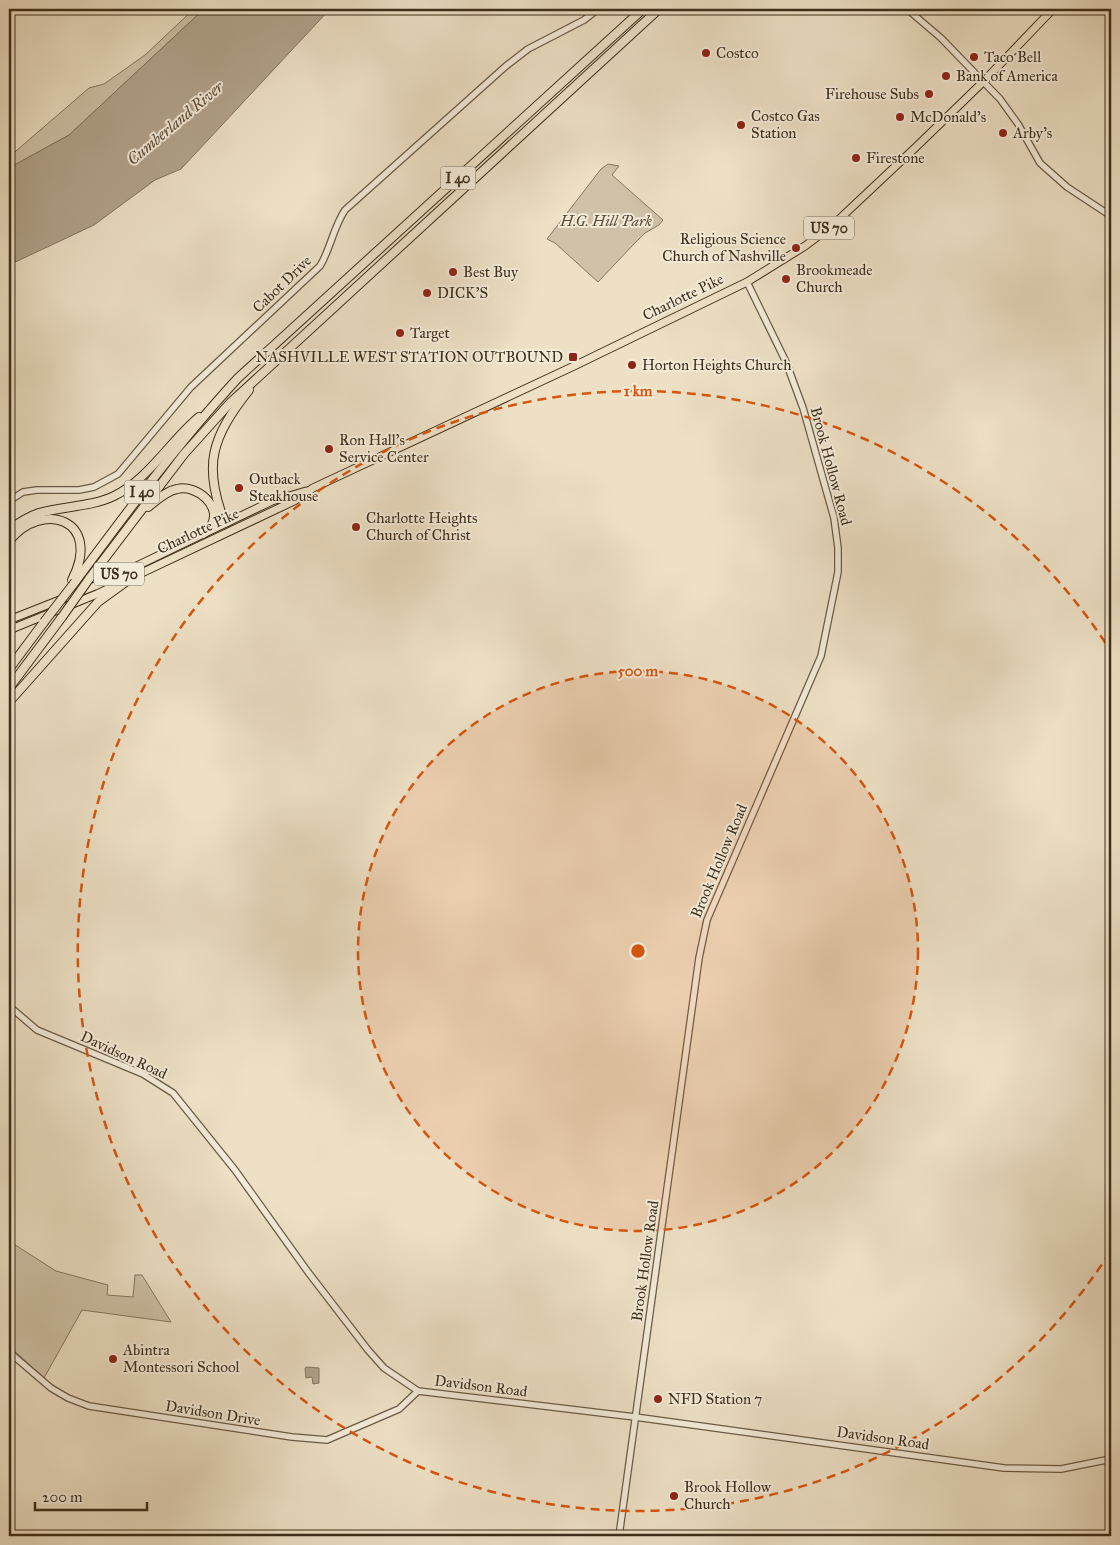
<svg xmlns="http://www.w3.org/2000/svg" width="1120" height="1545" font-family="'IM FELL Great Primer',serif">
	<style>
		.green { fill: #cfc2a8; stroke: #867861 }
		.water { fill: #b2a38b; stroke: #84745e }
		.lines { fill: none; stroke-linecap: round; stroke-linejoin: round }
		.tertiary-casing { stroke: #6a5a45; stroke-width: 8 }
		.primary-casing { stroke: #3e2e1a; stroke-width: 9 }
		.motorway-casing { stroke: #3e2e1a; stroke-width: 10 }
		.tertiary { stroke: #f3ebd9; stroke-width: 5.5 }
		.primary { stroke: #ede0c5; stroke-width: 7 }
		.motorway { stroke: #ede0c5; stroke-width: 8 }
		.motorway-bridge-casing { stroke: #3e2e1a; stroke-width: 10; stroke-linecap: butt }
		.motorway-bridge { stroke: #ede0c5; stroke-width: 8 }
		.ring { fill: none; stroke: #d7550d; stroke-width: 2.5; stroke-dasharray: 9 6 }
		.poi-dot { fill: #8f2418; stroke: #f3ebd9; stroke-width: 2 }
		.labels { text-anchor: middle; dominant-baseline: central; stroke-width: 4; stroke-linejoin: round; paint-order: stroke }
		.shield { fill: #f3ebd9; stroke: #746753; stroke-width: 1 }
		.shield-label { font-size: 14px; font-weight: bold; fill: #3e2e1a }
		.poi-label { font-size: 15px; fill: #3e2e1a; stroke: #f3ebd9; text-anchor: start }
		.park-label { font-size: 15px; font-style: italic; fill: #5b4c36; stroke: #f3ebd9 }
		.street-label { font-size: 15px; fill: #3e2e1a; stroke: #f3ebd9 }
		.water-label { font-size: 16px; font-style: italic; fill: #5b4b36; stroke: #f3ebd9 }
		.centre { fill: #d7550d; stroke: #f3ebd9; stroke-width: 2.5 }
		.ring-label { font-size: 15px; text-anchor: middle; font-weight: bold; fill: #d7550d; stroke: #f3ebd9; stroke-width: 4; stroke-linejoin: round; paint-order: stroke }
	</style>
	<rect width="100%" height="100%" fill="#ede0c5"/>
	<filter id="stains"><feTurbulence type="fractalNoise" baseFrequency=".004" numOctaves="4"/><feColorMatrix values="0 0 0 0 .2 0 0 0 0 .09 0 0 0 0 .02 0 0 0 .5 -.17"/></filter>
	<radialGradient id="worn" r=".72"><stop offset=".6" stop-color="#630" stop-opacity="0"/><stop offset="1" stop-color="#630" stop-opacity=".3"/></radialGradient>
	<g class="green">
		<polygon points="194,9 204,9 69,135 9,168 9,157 89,88 104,84 145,55"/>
		<polygon points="608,164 619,166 612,175 663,220 659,225 645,233 633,245 598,282 555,243 547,239 601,169"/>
		<polygon points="9,1241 56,1271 108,1285 107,1295 133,1297 135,1275 142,1275 171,1322 82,1310 44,1378 9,1346"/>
	</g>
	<g class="water">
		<polygon points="204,9 330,9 181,169 155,180 94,225 9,265 9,168 69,135"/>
		<polygon points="307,1367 319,1368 319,1383 313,1384 312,1377 306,1378 305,1368"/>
	</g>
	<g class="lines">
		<g class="tertiary-casing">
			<g id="tertiary">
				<polyline points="907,9 941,38 1000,99 1018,124 1040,163 1067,187 1111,216"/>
				<path d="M9,501L23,492L37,490H79L94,487L118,474L191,387L320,266C331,248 333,228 345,210L506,66L528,49L584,20L598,9"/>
				<polyline points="9,1006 37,1030 143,1074 173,1093 235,1170 308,1272 368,1350 384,1368 418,1391 635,1417 1004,1468 1061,1469 1111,1459"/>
				<polyline points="9,1352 51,1388 68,1398 89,1406 292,1437 327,1440 399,1409 418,1391"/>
				<polyline points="619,1536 699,958 707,920 821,656 838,572 838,548 834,518 803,408 786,362 747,282"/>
			</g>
		</g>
		<g class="primary-casing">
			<g id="primary">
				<polyline points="129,579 294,501 313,488 574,366 747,282 805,246 833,225 916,147 983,82 1053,9"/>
				<polyline points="9,620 95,586 272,501 306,491"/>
				<polyline points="9,630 97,594 120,583"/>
			</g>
		</g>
		<g class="motorway-casing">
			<g id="motorway">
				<path d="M148,507C157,500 166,491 177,489C197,484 223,507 211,526C209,529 205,532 203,534"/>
				<path d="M225,523C202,465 212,437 249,390"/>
				<path d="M9,530C18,523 27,517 39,513C64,506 91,507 114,496C149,479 170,441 199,417"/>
				<path d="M9,541C43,499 103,520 72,580"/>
				<polyline points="89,579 184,454 230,403 659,9"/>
				<path d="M75,582C127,512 179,442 238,378L643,9"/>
				<polyline points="9,614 13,628"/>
				<polyline points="9,669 44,622"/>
				<polyline points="9,688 62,617"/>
				<polyline points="9,702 98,602 134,576"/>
			</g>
		</g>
		<use href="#tertiary" class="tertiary"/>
		<use href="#primary" class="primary"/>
		<use href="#motorway" class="motorway"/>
		<g class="motorway-bridge-casing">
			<g id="motorway-bridge">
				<polyline points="62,617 89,579"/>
				<polyline points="44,622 75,582"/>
			</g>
		</g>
		<use href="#motorway-bridge" class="motorway-bridge"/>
	</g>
	<circle cx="638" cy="951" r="280" fill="#d7550d" fill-opacity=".12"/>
	<g class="ring">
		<circle cx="638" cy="951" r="280"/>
		<path d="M1110 1252A560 560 0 1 1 1110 650"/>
	</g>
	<g class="poi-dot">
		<circle cx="706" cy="53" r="5"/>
		<circle cx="974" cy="57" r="5"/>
		<circle cx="946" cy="76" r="5"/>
		<circle cx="929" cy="94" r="5"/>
		<circle cx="900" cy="117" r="5"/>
		<circle cx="741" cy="125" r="5"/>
		<circle cx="1003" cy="133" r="5"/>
		<circle cx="856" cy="158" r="5"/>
		<circle cx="796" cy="248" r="5"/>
		<circle cx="453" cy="272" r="5"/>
		<circle cx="786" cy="279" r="5"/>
		<circle cx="427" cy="293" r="5"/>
		<circle cx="400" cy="333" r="5"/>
		<rect x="568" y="352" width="10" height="10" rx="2.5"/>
		<circle cx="632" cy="365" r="5"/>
		<circle cx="329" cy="449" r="5"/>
		<circle cx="239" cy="488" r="5"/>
		<circle cx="356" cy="527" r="5"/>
		<circle cx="113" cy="1359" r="5"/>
		<circle cx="658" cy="1399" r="5"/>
		<circle cx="674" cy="1496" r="5"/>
	</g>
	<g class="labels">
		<g class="shield">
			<rect x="440.5" y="166.5" width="35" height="23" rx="4"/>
			<rect x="804" y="216.5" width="50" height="23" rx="4"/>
			<rect x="124.5" y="480.5" width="35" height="23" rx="4"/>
			<rect x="94" y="562.5" width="50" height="23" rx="4"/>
		</g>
		<g class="shield-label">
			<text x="458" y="178">I 40</text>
			<text x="829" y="228">US 70</text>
			<text x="142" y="492">I 40</text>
			<text x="119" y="574">US 70</text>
		</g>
		<g class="poi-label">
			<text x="716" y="53">Costco</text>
			<text x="984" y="57">Taco Bell</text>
			<text x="956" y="76">Bank of America</text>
			<text x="919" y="94" text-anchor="end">Firehouse Subs</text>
			<text x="751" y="116">Costco Gas<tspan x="751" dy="17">Station</tspan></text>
			<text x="910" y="117">McDonald's</text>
			<text x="1013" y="133">Arby's</text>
			<text x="866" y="158">Firestone</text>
			<text x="786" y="239" text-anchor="end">Religious Science<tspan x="786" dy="17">Church of Nashville</tspan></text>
			<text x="796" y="270">Brookmeade<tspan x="796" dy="17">Church</tspan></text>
			<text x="463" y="272">Best Buy</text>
			<text x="437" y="293">DICK’S</text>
			<text x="410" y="333">Target</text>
			<text x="563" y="357" text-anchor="end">NASHVILLE WEST STATION OUTBOUND</text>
			<text x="642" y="365">Horton Heights Church</text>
			<text x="339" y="440">Ron Hall's<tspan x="339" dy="17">Service Center</tspan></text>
			<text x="249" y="479">Outback<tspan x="249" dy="17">Steakhouse</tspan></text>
			<text x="366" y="518">Charlotte Heights<tspan x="366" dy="17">Church of Christ</tspan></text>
			<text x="123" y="1350">Abintra<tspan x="123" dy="17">Montessori School</tspan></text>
			<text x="668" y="1399">NFD Station 7</text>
			<text x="684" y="1487">Brook Hollow<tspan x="684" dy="17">Church</tspan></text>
		</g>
		<g class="park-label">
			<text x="606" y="221">H.G. Hill Park</text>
		</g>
		<g class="street-label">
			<text transform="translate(282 284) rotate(-44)">Cabot Drive</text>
			<text transform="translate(683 297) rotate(-26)">Charlotte Pike</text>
			<text transform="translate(831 466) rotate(75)">Brook Hollow Road</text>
			<text transform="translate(198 531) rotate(-25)">Charlotte Pike</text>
			<text transform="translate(719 861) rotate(-67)">Brook Hollow Road</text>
			<text transform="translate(124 1055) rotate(25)">Davidson Road</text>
			<text transform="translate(645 1261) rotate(-82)">Brook Hollow Road</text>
			<text transform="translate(481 1386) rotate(7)">Davidson Road</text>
			<text transform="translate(213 1413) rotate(9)">Davidson Drive</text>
			<text transform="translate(883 1438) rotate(8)">Davidson Road</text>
		</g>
		<g class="water-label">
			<text transform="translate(175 123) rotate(-40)">Cumberland River</text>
		</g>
	</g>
	<circle cx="638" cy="951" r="8" class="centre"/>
	<g class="ring-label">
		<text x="638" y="396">1 km</text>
		<text x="638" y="676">500 m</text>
	</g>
	<rect width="1120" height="1545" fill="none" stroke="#ede0c5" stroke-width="30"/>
	<rect x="10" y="10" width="1100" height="1525" fill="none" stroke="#3e2e1a" stroke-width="2.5"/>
	<rect x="15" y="15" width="1090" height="1515" fill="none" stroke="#3e2e1a"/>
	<path d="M35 1502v8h112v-8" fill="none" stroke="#3e2e1a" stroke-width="2.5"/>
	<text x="42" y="1502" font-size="15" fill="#3e2e1a" stroke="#f3ebd9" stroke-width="4" paint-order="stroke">200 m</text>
	<rect width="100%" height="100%" filter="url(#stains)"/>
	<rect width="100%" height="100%" fill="url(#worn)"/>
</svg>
